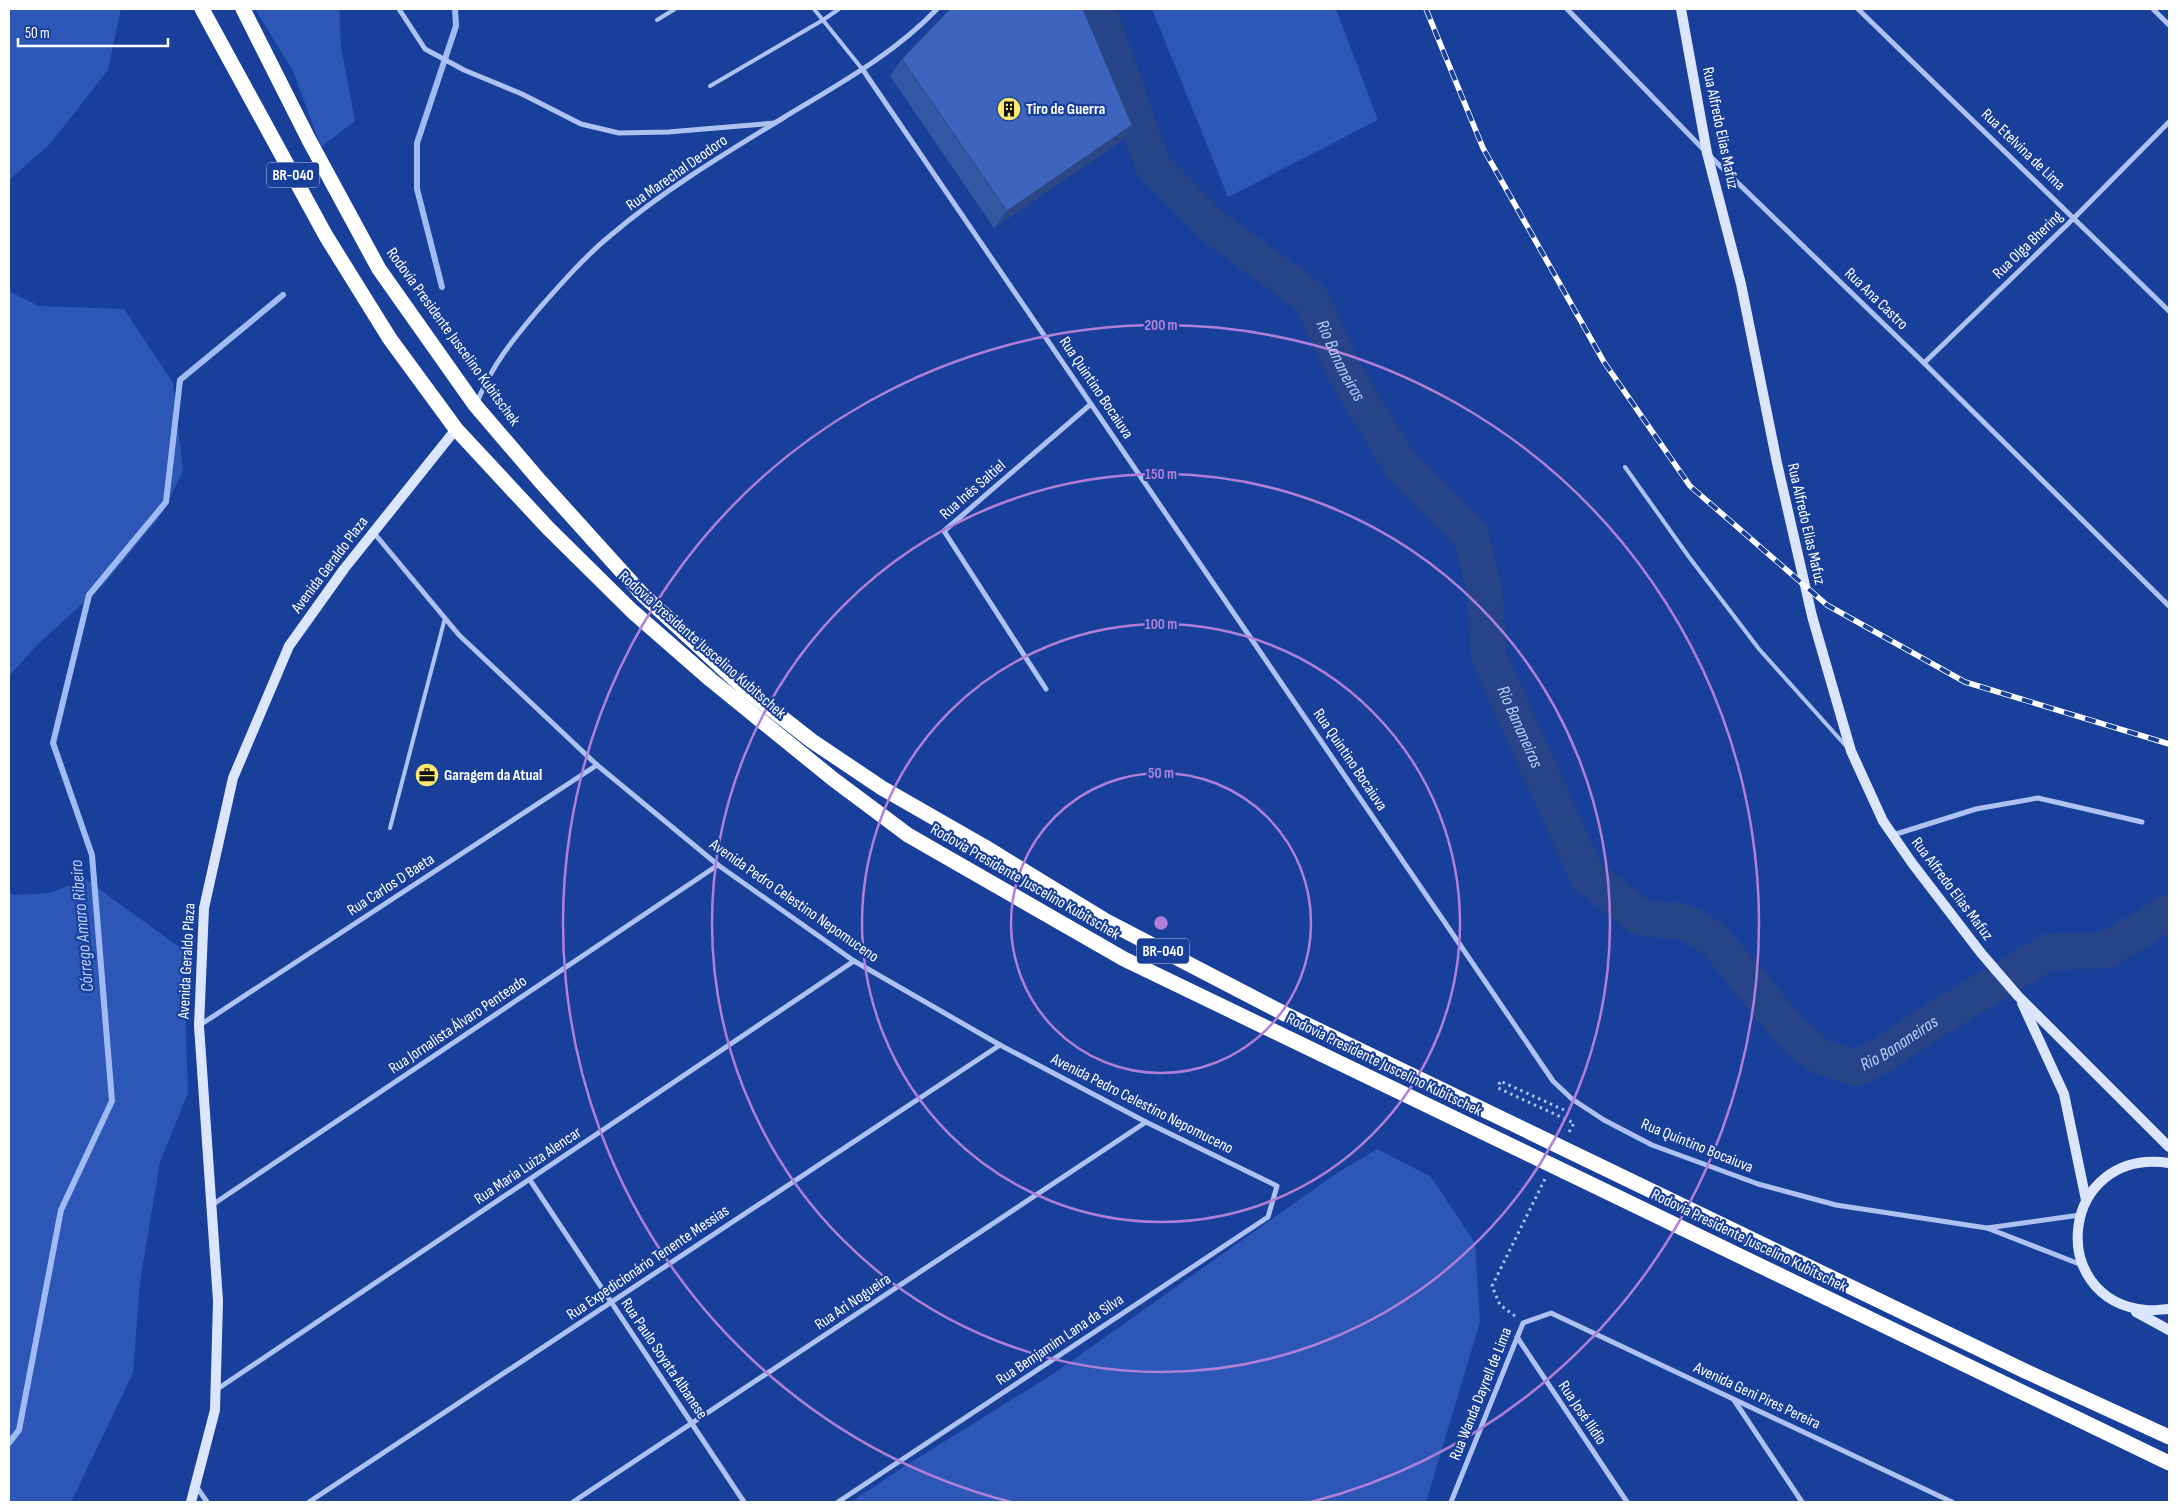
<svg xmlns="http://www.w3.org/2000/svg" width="2178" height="1511" font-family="'Sofia Sans Condensed',sans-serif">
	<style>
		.green { fill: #2c57b6 }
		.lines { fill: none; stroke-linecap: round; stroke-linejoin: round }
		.stream { stroke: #a0bbf3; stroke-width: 6 }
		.river { stroke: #284488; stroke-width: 36 }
		.path { stroke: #adc2f1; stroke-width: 3; stroke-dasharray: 2.5 4; stroke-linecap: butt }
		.lane { stroke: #adc2f1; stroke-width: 4 }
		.street { stroke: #adc2f1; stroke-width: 5 }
		.secondary { stroke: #dbe5fc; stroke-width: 10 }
		.highway { stroke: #fff; stroke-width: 15 }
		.rail-casing { stroke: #fff; stroke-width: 5.5 }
		.rail { stroke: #183f99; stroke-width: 4; stroke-dasharray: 11; stroke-linecap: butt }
		.wall { fill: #3457a3 }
		.shaded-wall { fill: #2b4785 }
		.building { fill: #3d65be; stroke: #2b4785 }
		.ring { fill: none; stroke: #b080d9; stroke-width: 2.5 }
		.labels { text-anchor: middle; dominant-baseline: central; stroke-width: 4.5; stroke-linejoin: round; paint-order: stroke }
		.shield { fill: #183f99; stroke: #bac5e0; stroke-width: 1 }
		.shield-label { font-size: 15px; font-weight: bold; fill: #fff }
		.poi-label { font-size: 16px; font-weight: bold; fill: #fff; stroke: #183f99; text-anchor: start }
		.street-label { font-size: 16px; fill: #fff; stroke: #183f99 }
		.water-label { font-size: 18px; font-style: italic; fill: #bacdf8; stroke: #183f99 }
		.centre { fill: #b080d9; stroke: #183f99; stroke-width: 2.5 }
		.ring-label { font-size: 15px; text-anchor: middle; font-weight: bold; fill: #b080d9; stroke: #183f99; stroke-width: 4.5; stroke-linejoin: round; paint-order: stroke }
	</style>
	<rect width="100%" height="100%" fill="#183f99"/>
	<g class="green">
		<polygon points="9,9 121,9 108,70 50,144 9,180"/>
		<polygon points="255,9 339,9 341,47 355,121 321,147 293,71"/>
		<polygon points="1152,9 1336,9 1378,120 1228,197"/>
		<polygon points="9,291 39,306 124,309 173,383 183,471 161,515 104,584 38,644 9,676"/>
		<polygon points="85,879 189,954 185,1008 188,1093 160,1162 140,1282 133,1373 71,1502 9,1502 9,892 14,895 50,893"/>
		<polygon points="1377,1149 1431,1177 1475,1243 1480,1322 1426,1502 851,1502 905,1466 1053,1374 1334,1175"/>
	</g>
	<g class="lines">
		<g class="stream">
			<polyline points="442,287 417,189 417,143 456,26 455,9"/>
			<polyline points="9,1443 19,1430 61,1210 112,1101 92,855 53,743 89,595 166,502 180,380 283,295"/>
		</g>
		<path class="river" id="s1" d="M1098,9L1153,166L1212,226L1311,298L1345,373L1400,464L1471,535L1484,589L1489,657L1587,876L1642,918L1682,921L1713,938L1791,1032L1819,1056L1857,1068L1884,1054L1938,1018L2048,952L2107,950L2169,912"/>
		<g class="path">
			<polyline points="1564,1110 1500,1081 1498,1088 1574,1123 1568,1134"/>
			<polyline points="1515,1316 1500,1305 1492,1286 1545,1179"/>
		</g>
		<g class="lane">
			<polyline points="814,9 863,70"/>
			<polyline points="657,20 675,9"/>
			<polyline points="710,86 823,20 839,9"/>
			<polyline points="1625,467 1689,557 1759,649 1846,746"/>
			<polyline points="390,828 445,618"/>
		</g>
		<g class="street">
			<polyline points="399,9 425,49 464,70 522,94 581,124 619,133 668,132 775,123"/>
			<polyline points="1567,9 1704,150"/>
			<polyline points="1858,9 2169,311"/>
			<polyline points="2153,9 2169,25"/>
			<polyline points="863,70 1553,1081 1572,1099 1604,1120 1652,1145 1758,1184 1836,1205 1987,1228 2080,1215"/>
			<polyline points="1710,156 1924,363 2169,606"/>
			<polyline points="1924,363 2075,217 2169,122"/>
			<path d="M477,402C493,364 511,342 537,311C559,286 585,256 611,235C664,190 724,154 783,118C837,85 893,55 937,9"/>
			<polyline points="374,533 459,635 597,765 718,865 854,961 1000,1045 1146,1122 1277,1186 1268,1217 838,1502"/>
			<polyline points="1046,689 944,531 1091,404"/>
			<polyline points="1893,835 1976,809 2038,798 2142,822"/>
			<polyline points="200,1025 597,765"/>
			<polyline points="530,1180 744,1502"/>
			<polyline points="212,1205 718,865"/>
			<polyline points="1987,1228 2082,1265"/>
			<polyline points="1517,1337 1627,1502"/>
			<polyline points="216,1390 854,961"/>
			<polyline points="1734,1400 1802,1502"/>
			<polyline points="196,1486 207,1502"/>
			<polyline points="309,1502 1000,1045"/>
			<polyline points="573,1502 1146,1122"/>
			<polyline points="1451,1502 1523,1323 1551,1313 1952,1502"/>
		</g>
		<g class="secondary">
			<polyline points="1681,9 1707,153 1741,284 1777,463 1812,616 1851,751 1883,821 1912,863 1981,953 2018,996 2169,1147"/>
			<polyline points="2022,1003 2064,1094 2086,1200"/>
			<path d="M2169,1163C2060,1147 2044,1300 2146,1310C2154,1311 2162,1309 2169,1309"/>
			<polyline points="2136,1312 2169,1330"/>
			<polyline points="191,1502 215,1410 218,1301 199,1026 204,908 233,778 289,646 344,569 456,429"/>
		</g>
		<g class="highway">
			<polyline points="202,9 326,236 390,339 456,429 548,528 632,611 711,680 833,779 908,835 1124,959 2169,1463"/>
			<polyline points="243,9 309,140 379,269 475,405 540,481 642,594 743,687 812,741 882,788 985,847 1106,921 1285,1014 2025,1371 2169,1437"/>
		</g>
		<g class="rail-casing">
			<polyline id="rail" points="1426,9 1483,148 1604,362 1690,486 1827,605 1965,682 2169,744"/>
		</g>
		<use href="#rail" class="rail"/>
	</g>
	<polygon class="wall" points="902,59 1132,125 1120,142 994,228 890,76"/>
	<polygon class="shaded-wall" points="1132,125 1120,142 994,228 1007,211"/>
	<polygon class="building" points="950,9 1083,9 1132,125 1007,211 902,59"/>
	<g class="ring">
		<circle cx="1161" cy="923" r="150"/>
		<circle cx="1161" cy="923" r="299"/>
		<circle cx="1161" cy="923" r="449"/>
		<path d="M1011 1502A598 598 0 1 1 1311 1502"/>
	</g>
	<defs>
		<g id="building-disc" transform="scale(1.25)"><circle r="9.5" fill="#ffe96d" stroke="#183f99"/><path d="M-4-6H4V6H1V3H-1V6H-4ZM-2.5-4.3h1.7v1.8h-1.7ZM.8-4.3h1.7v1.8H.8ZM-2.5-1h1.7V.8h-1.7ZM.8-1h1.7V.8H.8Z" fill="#111"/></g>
		<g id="office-disc" transform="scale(1.25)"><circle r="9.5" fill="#ffe96d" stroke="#183f99"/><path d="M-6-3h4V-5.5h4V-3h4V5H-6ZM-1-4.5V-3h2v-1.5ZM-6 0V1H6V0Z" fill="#111"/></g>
	</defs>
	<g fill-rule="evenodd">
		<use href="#building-disc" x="1009" y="109"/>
		<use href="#office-disc" x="427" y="775"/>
	</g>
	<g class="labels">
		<g class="shield">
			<rect x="267" y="162.5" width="52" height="25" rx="4"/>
			<rect x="1137" y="938.5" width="52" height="25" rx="4"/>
		</g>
		<g class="shield-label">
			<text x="293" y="175">BR-040</text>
			<text x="1163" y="951">BR-040</text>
		</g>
		<g class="poi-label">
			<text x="1026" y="109">Tiro de Guerra</text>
			<text x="444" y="775">Garagem da Atual</text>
		</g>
		<g class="street-label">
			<text transform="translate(1720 128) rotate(78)">Rua Alfredo Elias Mafuz</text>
			<text transform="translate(2023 150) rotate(44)">Rua Etelvina de Lima</text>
			<text transform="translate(677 173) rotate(-35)">Rua Marechal Deodoro</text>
			<text transform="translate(2028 245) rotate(-44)">Rua Olga Bhering</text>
			<text transform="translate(1876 299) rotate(44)">Rua Ana Castro</text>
			<text transform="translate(453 337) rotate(54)">Rodovia Presidente Juscelino Kubitschek</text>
			<text transform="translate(1096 388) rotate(56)">Rua Quintino Bocaiuva</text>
			<text transform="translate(973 490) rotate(-41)">Rua Inês Saltiel</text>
			<text transform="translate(1806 524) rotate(77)">Rua Alfredo Elias Mafuz</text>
			<text transform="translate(330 565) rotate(-53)">Avenida Geraldo Plaza</text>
			<text transform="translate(702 645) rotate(41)">Rodovia Presidente Juscelino Kubitschek</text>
			<text transform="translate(1350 760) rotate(56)">Rua Quintino Bocaiuva</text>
			<text transform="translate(1025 882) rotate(30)">Rodovia Presidente Juscelino Kubitschek</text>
			<text transform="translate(391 885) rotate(-33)">Rua Carlos D Baeta</text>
			<text transform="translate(1952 889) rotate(53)">Rua Alfredo Elias Mafuz</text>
			<text transform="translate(794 901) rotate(35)">Avenida Pedro Celestino Nepomuceno</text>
			<text transform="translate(187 961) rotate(-87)">Avenida Geraldo Plaza</text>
			<text transform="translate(458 1025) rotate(-34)">Rua Jornalista Álvaro Penteado</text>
			<text transform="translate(1384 1065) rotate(26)">Rodovia Presidente Juscelino Kubitschek</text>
			<text transform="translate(1142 1104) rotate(27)">Avenida Pedro Celestino Nepomuceno</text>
			<text transform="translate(1697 1146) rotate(22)">Rua Quintino Bocaiuva</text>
			<text transform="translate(528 1166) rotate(-34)">Rua Maria Luiza Alencar</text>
			<text transform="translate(1749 1241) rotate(26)">Rodovia Presidente Juscelino Kubitschek</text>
			<text transform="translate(648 1263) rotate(-34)">Rua Expedicionário Tenente Messias</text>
			<text transform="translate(853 1302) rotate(-34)">Rua Ari Nogueira</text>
			<text transform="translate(1060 1340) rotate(-34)">Rua Bemjamim Lana da Silva</text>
			<text transform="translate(664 1359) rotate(56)">Rua Paulo Soyata Albanese</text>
			<text transform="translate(1481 1394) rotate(-68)">Rua Wanda Dayrell de Lima</text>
			<text transform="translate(1757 1396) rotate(25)">Avenida Geni Pires Pereira</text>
			<text transform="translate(1582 1413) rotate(56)">Rua José Ilídio</text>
		</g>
		<g class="water-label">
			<text stroke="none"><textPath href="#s1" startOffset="442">Rio Bananeiras</textPath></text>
			<text stroke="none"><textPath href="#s1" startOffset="862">Rio Bananeiras</textPath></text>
			<text transform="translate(82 926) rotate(-95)">Córrego Amaro Ribeiro</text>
			<text stroke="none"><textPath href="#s1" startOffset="1418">Rio Bananeiras</textPath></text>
		</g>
	</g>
	<circle cx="1161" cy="923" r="8" class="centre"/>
	<g class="ring-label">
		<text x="1161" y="330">200 m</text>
		<text x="1161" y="479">150 m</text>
		<text x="1161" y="629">100 m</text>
		<text x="1161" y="778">50 m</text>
	</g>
	<rect width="2178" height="1511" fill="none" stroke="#ffffff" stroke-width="20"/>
	<path d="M18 38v8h150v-8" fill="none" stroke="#ffffff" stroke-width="2.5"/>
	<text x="25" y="38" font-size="15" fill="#ffffff" stroke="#183f99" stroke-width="4" paint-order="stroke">50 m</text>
</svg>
